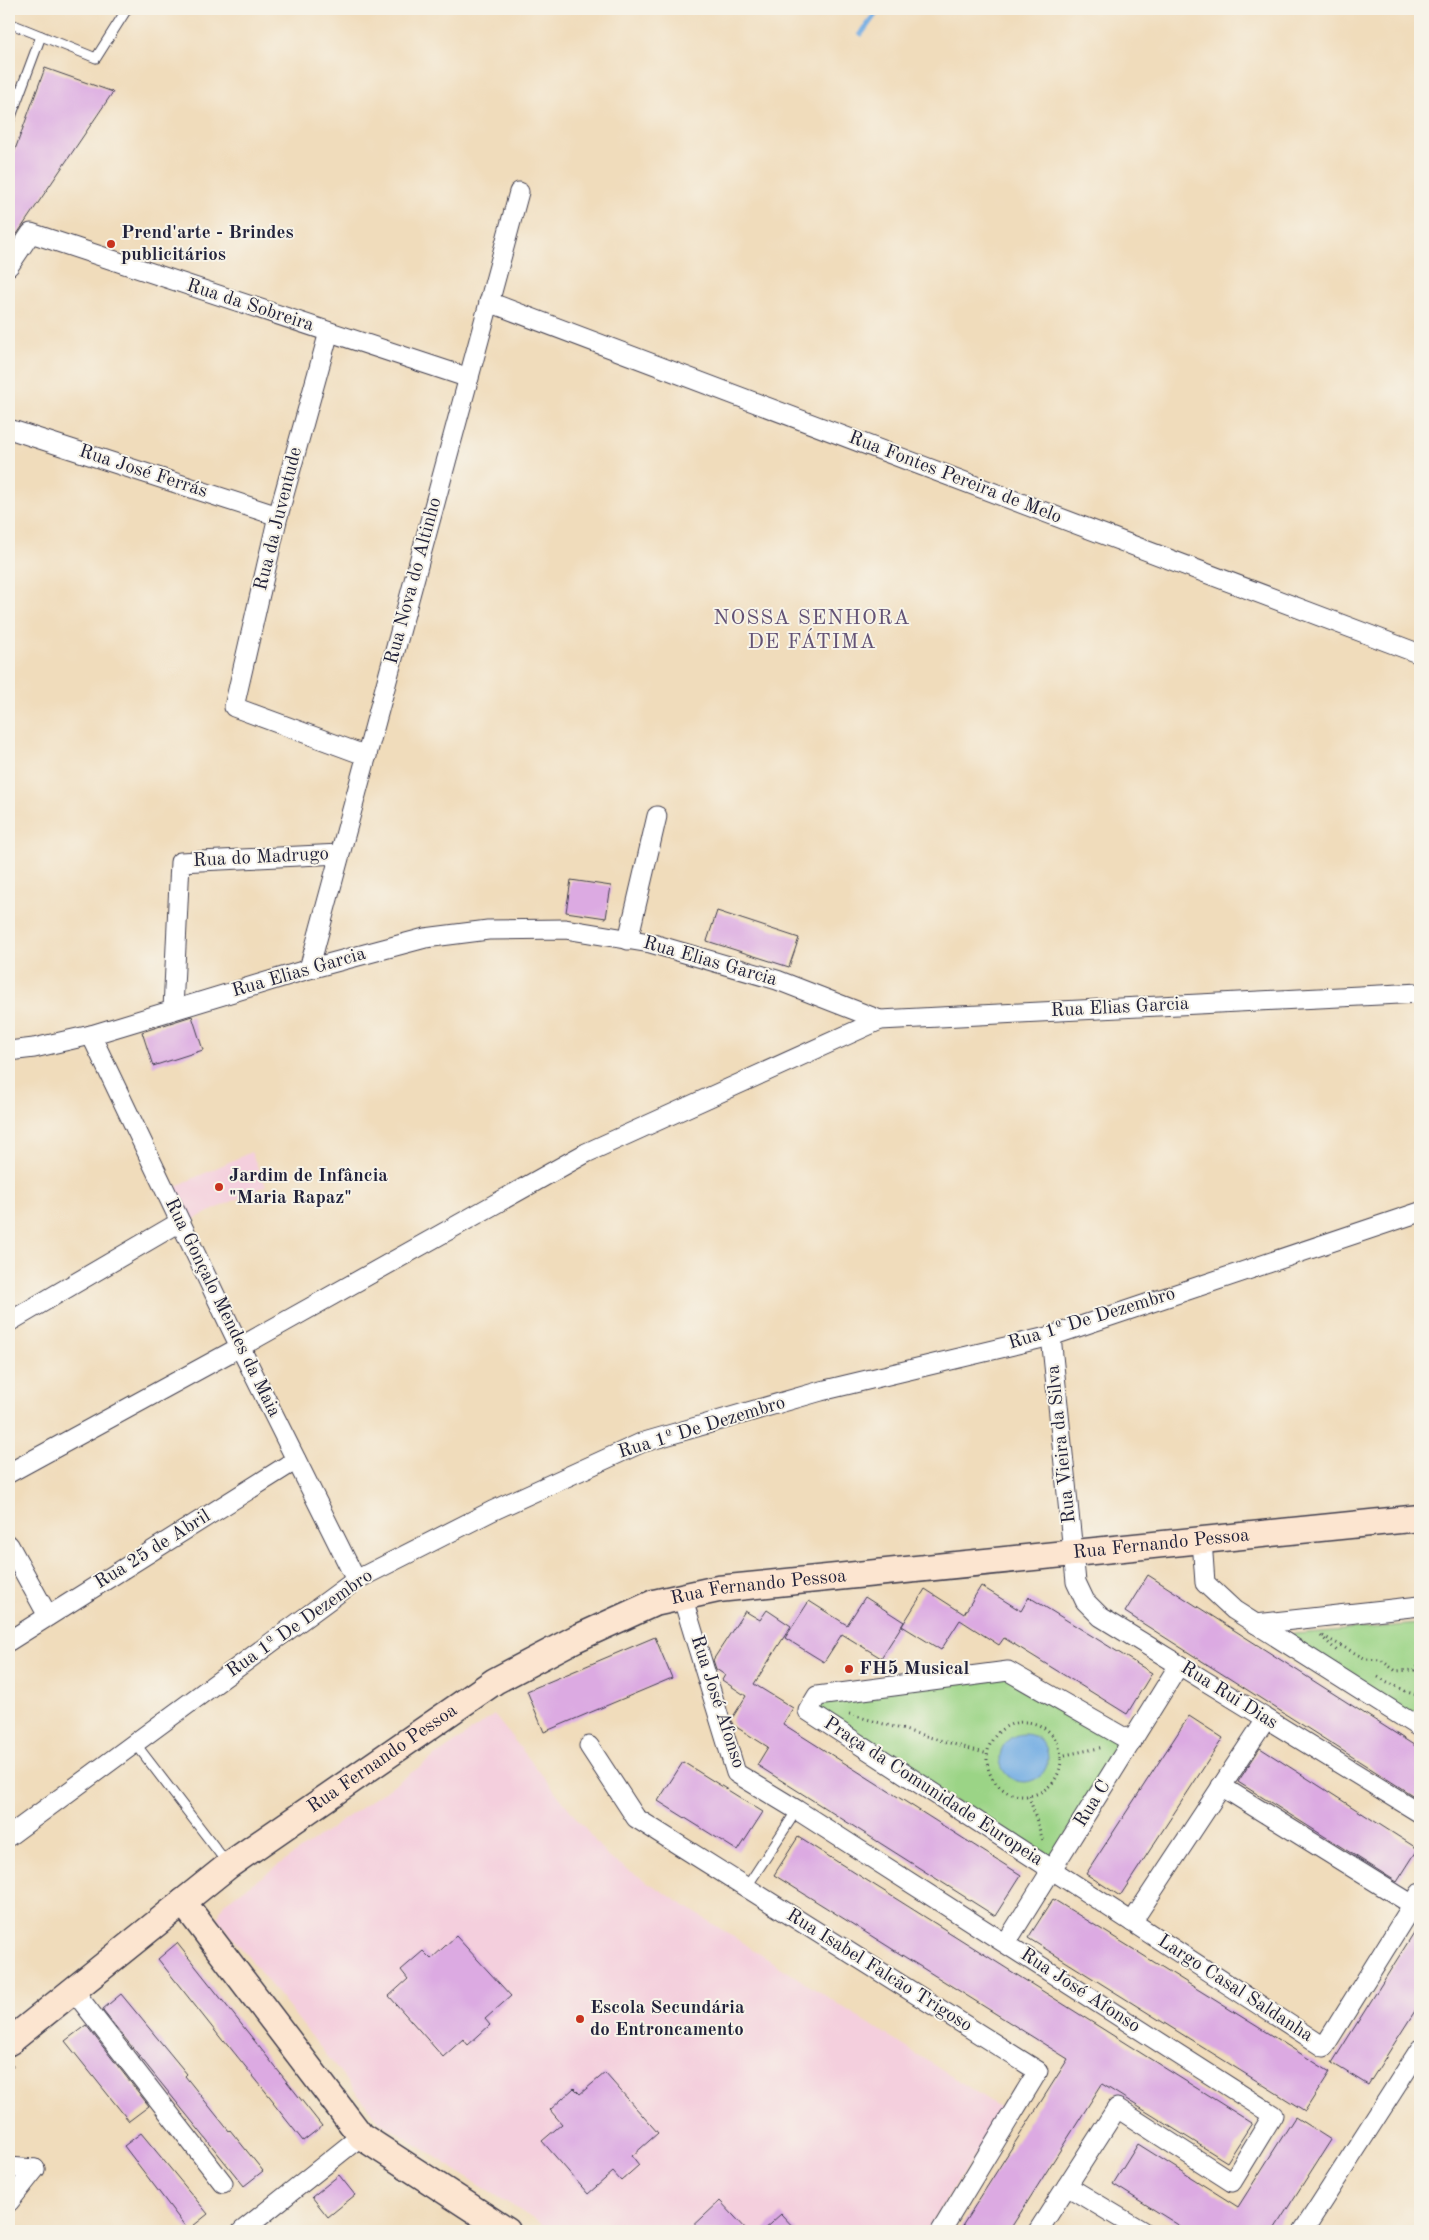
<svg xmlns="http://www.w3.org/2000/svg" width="1429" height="2240" font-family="'Old Standard TT',serif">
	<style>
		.built { fill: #f4cfdd }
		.green { fill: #9bd486; stroke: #5e7b60 }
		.water { fill: #73ade3; stroke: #4a688f }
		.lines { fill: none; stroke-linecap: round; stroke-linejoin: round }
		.stream { stroke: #73ade3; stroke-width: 5.5 }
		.building { fill: #dcaae2 }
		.lane-casing { stroke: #413e4e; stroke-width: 11 }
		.street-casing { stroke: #413e4e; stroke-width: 21 }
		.secondary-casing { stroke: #413e4e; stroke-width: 29 }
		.path { stroke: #413e4e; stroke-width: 3; stroke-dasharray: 1 4; stroke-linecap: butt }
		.lane { stroke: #fff; stroke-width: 9 }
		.street { stroke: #fff; stroke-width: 19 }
		.secondary { stroke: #fce5d0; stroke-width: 26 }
		.poi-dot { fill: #c8321e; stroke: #f7f3e8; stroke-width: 2 }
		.labels { text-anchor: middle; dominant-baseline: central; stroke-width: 4; stroke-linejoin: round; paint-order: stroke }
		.poi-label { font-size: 19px; font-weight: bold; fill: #22223b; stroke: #f7f3e8; text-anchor: start }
		.street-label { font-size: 19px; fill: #22223b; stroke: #f7f3e8 }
		.quarter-label { font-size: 21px; letter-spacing: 1px; fill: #635275; stroke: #f7f3e8 }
	</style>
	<rect width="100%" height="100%" fill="#f7f3e8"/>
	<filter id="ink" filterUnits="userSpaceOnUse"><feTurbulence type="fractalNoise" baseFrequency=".02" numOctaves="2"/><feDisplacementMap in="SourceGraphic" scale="10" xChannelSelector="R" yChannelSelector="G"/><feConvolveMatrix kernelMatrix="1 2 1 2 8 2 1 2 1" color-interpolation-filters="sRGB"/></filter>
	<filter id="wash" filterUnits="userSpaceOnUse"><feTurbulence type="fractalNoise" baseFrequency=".0096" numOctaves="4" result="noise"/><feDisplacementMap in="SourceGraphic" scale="20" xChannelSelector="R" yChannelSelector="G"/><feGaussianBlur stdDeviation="1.12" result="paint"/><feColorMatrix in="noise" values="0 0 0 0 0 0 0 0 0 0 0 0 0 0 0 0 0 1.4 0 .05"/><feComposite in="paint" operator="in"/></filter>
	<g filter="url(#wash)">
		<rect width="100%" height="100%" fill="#f0dcbb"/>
		<g class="built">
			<polygon points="251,1152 266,1186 187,1222 172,1188"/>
			<polygon points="494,1715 607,1856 1004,2110 926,2231 552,2231 379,2121 226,1929 218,1919 220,1911 224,1903"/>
		</g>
		<g class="green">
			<polygon points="1420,1624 1420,1722 1283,1635"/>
			<polygon points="1008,1675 1126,1742 1049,1861 815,1712 824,1698"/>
		</g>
		<circle class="water" cx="1024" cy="1758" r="24"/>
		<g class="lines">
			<polyline class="stream" points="861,34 879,9"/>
		</g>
		<g id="blocks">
			<g class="building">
				<polygon points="45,68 113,92 9,246 9,166"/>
				<polygon points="571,880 611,886 606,918 566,912"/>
				<polygon points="717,911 799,938 789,967 707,941"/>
				<polygon points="192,1016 203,1050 153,1066 142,1032"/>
				<polygon points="1148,1575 1420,1749 1420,1800 1125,1612"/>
				<polygon points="981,1586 1021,1611 1029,1597 1152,1673 1127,1714 1004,1638 999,1645 960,1620 941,1650 902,1626 925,1589 964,1614"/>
				<polygon points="865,1597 904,1622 881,1658 842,1634 824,1662 785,1638 809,1601 847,1625"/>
				<polygon points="767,1610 791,1626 754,1684 793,1708 783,1724 1021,1875 995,1916 757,1765 768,1747 733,1725 731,1720 746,1696 722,1680 725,1675 716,1669 713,1660 745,1611 760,1620"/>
				<polygon points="655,1637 672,1678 544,1732 527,1691"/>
				<polygon points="1189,1716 1223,1738 1120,1896 1086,1874"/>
				<polygon points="1260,1748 1418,1849 1397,1882 1238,1782"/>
				<polygon points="683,1762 763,1812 738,1851 658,1801"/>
				<polygon points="798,1837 1252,2123 1227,2162 1102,2084 1009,2231 959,2231 1068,2059 774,1875"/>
				<polygon points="1053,1899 1330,2072 1305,2111 1028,1938"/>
				<polygon points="1420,1923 1420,2003 1368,2085 1332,2063"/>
				<polygon points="456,1936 511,1996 485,2019 490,2025 468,2045 463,2039 443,2057 389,1996 408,1979 401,1970 423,1951 431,1959"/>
				<polygon points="177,1943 322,2126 303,2141 273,2103 274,2102 224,2040 223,2041 158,1959"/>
				<polygon points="121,1994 187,2074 185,2076 229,2131 230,2130 263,2171 244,2186 103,2011 103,2009"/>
				<polygon points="86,2025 149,2106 129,2121 65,2041"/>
				<polygon points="605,2073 658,2133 632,2156 639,2165 621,2181 613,2172 588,2194 542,2141 562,2124 550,2110 574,2088 580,2094"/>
				<polygon points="1295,2117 1331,2140 1273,2231 1188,2231 1113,2184 1138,2144 1238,2207"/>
				<polygon points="141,2133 208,2214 188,2230 124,2146"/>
				<polygon points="339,2175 355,2195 328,2217 312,2197"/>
				<polygon points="720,2201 748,2231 688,2231"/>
				<polygon points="781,2214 797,2231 762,2231"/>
			</g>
		</g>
	</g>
	<g filter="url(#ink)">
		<use href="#blocks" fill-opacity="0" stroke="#413e4e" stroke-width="1"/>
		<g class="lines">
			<g class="lane-casing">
				<g id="lane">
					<polyline points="9,23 96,58 127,9"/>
					<polyline points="9,122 41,36"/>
					<polyline points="135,1743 227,1863"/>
					<polyline points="746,1888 797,1810"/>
				</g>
			</g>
			<g class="street-casing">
				<g id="street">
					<polyline points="9,266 31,233 469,378"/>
					<polyline points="489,302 1420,654"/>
					<polyline points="329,332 278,516 234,707 367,756"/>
					<polyline points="9,429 278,516"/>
					<polyline points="628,940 657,816"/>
					<polyline points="309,969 519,192"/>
					<polyline points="173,1009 180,862 340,854"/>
					<polyline points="91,1035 240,1347 356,1580"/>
					<polyline points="9,1051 34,1048 91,1035 309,969 425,938 488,930 565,929 650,943 777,980 880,1020 1420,993"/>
					<polyline points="9,1322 180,1222"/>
					<polyline points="1051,1336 1076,1582 1085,1601 1101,1617 1420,1813"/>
					<polyline points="9,1473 240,1347 586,1153 880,1020"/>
					<polyline points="1202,1540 1205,1583 1234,1610 1420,1728"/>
					<polyline points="9,1545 48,1616"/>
					<polyline points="682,1596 736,1773 797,1810 1273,2115 1232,2182 1117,2108 1038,2231"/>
					<polyline points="1256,1624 1420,1606"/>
					<polyline points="9,1641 296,1460"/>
					<polyline points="1132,1742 1008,1671 817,1696 808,1711 1324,2047 1420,1893"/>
					<polyline points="589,1746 636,1818 1038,2071 941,2231"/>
					<polyline points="1221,1786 1413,1905"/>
					<polyline points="9,1836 356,1580 492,1511 641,1443 821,1391 1051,1336 1420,1212"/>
					<polyline points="1132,1922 1266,1719"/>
					<polyline points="1006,1943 1179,1665"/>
					<polyline points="73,1990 223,2183"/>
					<polyline points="9,2167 35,2169"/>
					<polyline points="1067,2186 1142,2231"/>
					<polyline points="9,2202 35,2169"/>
					<polyline points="242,2231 361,2136"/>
					<polyline points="1303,2231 1420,2049"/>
				</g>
			</g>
			<g class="secondary-casing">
				<g id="secondary">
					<polyline points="183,1902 361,2136 507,2231"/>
					<path id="s1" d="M9,2042L229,1865L495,1681L575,1639L654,1603L718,1589L1420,1518"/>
				</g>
			</g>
			<g class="path">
				<polyline points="1321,1636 1337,1651"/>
				<polyline points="1323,1636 1366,1659 1381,1660 1396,1671 1414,1670 1420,1663"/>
				<polyline points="1378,1677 1407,1692 1420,1696"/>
				<polyline points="849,1714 988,1754"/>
				<circle cx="1024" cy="1759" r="37"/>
				<polyline points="1060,1756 1104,1747"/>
				<polyline points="1029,1796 1043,1841"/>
				<polyline points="9,2070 15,2064"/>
			</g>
			<use href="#lane" class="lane"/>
			<use href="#street" class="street"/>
			<use href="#secondary" class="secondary"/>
		</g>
	</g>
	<g class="poi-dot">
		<circle cx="111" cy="244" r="5"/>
		<circle cx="219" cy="1187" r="5"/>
		<circle cx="849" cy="1669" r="5"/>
		<circle cx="580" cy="2019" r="5"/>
	</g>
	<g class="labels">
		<g class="poi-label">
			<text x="121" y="233">Prend'arte - Brindes<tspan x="121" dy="22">publicitários</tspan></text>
			<text x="229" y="1176">Jardim de Infância<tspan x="229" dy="22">"Maria Rapaz"</tspan></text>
			<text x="859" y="1669">FH5 Musical</text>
			<text x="590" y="2008">Escola Secundária<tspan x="590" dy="22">do Entroncamento</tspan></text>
		</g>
		<g class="street-label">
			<text transform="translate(250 306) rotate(18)">Rua da Sobreira</text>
			<text transform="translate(143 472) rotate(18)">Rua José Ferrás</text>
			<text transform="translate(955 478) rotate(21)">Rua Fontes Pereira de Melo</text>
			<text transform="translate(279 519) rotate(-76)">Rua da Juventude</text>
			<text transform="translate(414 581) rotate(-75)">Rua Nova do Altinho</text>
			<text transform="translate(261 858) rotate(-3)">Rua do Madrugo</text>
			<text transform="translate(710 962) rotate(16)">Rua Elias Garcia</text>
			<text transform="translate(299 973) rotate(-16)">Rua Elias Garcia</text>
			<text transform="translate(1120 1008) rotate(-3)">Rua Elias Garcia</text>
			<text transform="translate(222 1308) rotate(64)">Rua Gonçalo Mendes da Maia</text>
			<text transform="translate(1092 1319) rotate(-17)">Rua 1º De Dezembro</text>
			<text transform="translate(702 1428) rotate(-17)">Rua 1º De Dezembro</text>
			<text transform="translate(1062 1444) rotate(-96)">Rua Vieira da Silva</text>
			<text stroke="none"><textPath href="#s1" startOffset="1294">Rua Fernando Pessoa</textPath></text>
			<text transform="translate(153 1550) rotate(-32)">Rua 25 de Abril</text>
			<text stroke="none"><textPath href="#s1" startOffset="889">Rua Fernando Pessoa</textPath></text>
			<text transform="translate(300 1624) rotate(-35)">Rua 1º De Dezembro</text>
			<text transform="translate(1229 1696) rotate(32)">Rua Rui Dias</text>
			<text transform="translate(717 1702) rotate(72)">Rua José Afonso</text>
			<text stroke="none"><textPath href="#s1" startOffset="469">Rua Fernando Pessoa</textPath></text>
			<text transform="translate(933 1792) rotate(33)">Praça da Comunidade Europeia</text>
			<text transform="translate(1093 1804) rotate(-58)">Rua C</text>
			<text transform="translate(879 1971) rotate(32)">Rua Isabel Falcão Trigoso</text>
			<text transform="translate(1235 1989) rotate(33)">Largo Casal Saldanha</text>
			<text transform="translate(1080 1991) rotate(33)">Rua José Afonso</text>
		</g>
		<g class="quarter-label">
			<text x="812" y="618">NOSSA SENHORA<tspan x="812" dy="24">DE FÁTIMA</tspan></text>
		</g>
	</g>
	<rect width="1429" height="2240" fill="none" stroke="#f7f3e8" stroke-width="30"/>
</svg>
